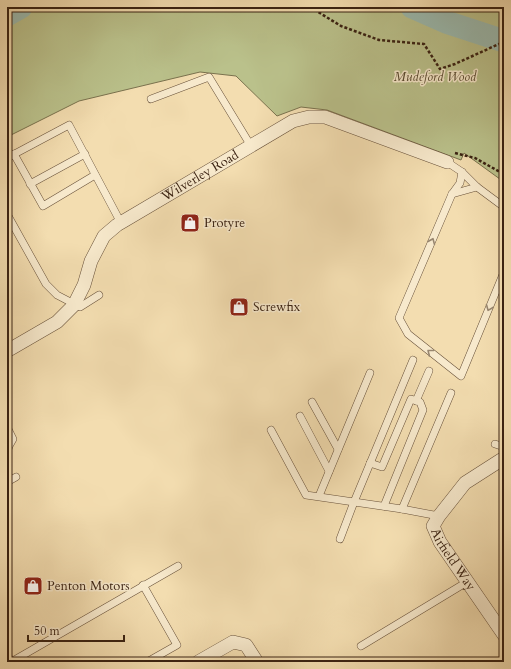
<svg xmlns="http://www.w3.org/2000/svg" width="511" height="669" font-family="Cardo,serif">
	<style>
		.green { fill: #bac18b; stroke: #7a724e }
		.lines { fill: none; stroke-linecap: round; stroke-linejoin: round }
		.river { stroke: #9bbbb0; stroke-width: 23 }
		.service-casing { stroke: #68513a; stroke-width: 8 }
		.minor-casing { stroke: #68513a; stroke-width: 14 }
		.path { stroke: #3a2212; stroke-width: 2.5; stroke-dasharray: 3 2; stroke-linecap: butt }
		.service { stroke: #f7e9cc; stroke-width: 7 }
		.minor { stroke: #f7e9cc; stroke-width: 13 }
		.oneway { stroke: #98866f }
		.labels { text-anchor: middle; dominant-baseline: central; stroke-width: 3; stroke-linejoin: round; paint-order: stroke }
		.park-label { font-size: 13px; font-style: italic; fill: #5a4a30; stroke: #f7e9cc }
		.street-label { font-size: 13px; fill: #3a2212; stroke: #f7e9cc }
		.poi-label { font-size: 13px; fill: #3a2212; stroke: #f7e9cc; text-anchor: start }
	</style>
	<rect width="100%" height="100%" fill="#f3ddb0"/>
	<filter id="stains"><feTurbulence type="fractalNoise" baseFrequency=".005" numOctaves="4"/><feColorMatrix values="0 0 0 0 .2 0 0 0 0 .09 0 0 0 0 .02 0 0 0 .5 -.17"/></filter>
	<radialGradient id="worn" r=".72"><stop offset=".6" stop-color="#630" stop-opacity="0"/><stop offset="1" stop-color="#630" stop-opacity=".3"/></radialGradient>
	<polygon class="green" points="7,7 504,7 504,182 464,153 461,160 327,110 301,107 277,116 236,76 200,72 79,101 7,137"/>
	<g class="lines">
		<g class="river">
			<polyline points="412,7 446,22 504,41"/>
			<polyline points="7,15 21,7"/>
		</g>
		<g class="service-casing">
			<g id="service">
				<polyline points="151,99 209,77 251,146"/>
				<polyline points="14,154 43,206 95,175"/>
				<polyline points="7,158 69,125 121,223"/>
				<polyline points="447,162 462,172 477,187 504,207"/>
				<polyline points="462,172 460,183 452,194 399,318 408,334 461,376 504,272"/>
				<polyline points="30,184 85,154"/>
				<polyline points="452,194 477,187"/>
				<polyline points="7,214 46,284 57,295 80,307 99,295"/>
				<polyline points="416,401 429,371"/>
				<polyline points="312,402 338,449"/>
				<polyline points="300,416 329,471"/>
				<polyline points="7,427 13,439 9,446 7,453"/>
				<polyline points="271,430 306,495 402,509 439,516"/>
				<polyline points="495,444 504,447"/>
				<polyline points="370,463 382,467 411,399 420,402 423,410 384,506"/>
				<polyline points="7,482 16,477"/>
				<polyline points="319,496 370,373"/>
				<polyline points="402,509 451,393"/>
				<polyline points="340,539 354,502 413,360"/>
				<polyline points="143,585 177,645 147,662"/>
				<polyline points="361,646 467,582"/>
				<polyline points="7,654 11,662"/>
				<polyline points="11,662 178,566"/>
			</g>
		</g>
		<g class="minor-casing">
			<g id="minor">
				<path id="s1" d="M7,351L57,322L74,305L84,285L91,261L104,236L117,225L293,121L309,117H325L447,162"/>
				<path id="s2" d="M504,458L465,483L439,516L433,526L440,542L504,635"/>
				<polyline points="198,662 233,642 246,645 257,662"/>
			</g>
		</g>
		<g class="path">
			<polyline points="310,7 341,26 379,40 424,44 440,69 455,64 501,43 504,44"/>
			<polyline points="455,153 475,158 500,172 504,172"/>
		</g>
		<use href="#service" class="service"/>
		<use href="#minor" class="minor"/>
	</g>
	<defs><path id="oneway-chevron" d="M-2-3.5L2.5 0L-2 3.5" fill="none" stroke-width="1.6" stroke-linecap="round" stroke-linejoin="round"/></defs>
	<g class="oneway">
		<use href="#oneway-chevron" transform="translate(432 241) rotate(-67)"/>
		<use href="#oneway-chevron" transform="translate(489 308) rotate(112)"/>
		<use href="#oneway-chevron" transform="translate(430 352) rotate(-142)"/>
	</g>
	<defs>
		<g id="shop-square" transform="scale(1)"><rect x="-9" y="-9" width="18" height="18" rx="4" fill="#8f2418" stroke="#f7e9cc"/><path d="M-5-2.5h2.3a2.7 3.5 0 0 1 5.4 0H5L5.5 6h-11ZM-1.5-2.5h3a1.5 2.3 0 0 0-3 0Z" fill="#fff"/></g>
	</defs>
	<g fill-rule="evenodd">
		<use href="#shop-square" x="190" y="223"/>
		<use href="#shop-square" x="239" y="307"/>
		<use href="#shop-square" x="33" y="586"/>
	</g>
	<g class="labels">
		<g class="park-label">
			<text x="435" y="77">Mudeford Wood</text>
		</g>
		<g class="street-label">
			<text stroke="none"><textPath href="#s1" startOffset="271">Wilverley Road</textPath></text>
			<text stroke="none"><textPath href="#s2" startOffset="139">Airfield Way</textPath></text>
		</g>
		<g class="poi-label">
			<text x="204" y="223">Protyre</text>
			<text x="253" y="307">Screwfix</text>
			<text x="47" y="586">Penton Motors</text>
		</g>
	</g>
	<rect width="511" height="669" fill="none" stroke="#f3ddb0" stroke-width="24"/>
	<rect x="8" y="8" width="495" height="653" fill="none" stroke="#3a2212" stroke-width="2"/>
	<rect x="12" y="12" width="487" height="645" fill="none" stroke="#3a2212"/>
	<path d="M28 635v6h96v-6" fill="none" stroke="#3a2212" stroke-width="2"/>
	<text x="34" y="635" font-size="12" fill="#3a2212" stroke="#f7e9cc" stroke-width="3" paint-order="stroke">50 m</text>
	<rect width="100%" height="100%" filter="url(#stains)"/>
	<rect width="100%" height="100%" fill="url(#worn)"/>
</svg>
